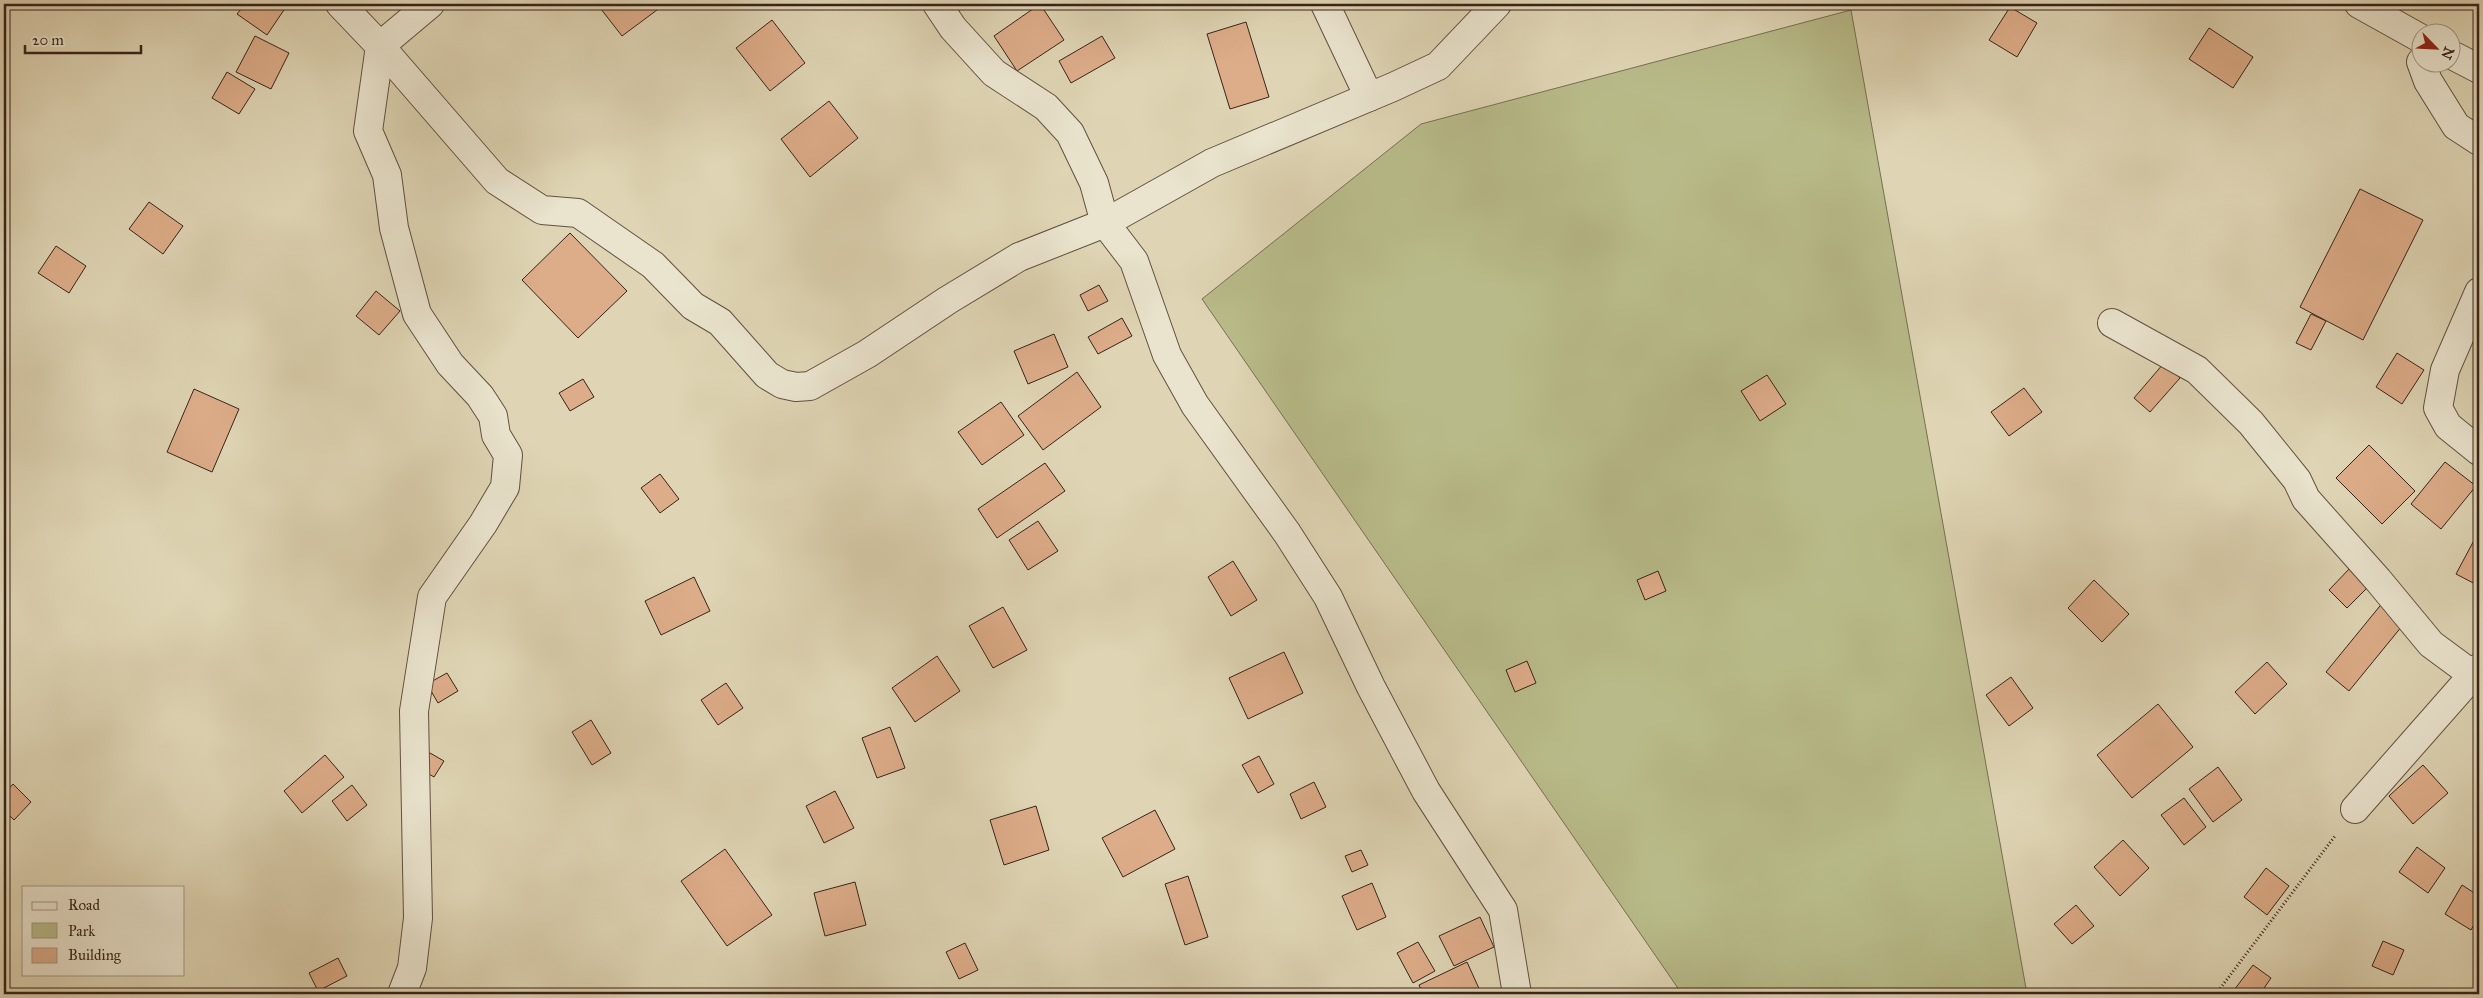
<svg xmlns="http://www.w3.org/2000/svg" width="2483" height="998" font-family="'IM FELL Great Primer',serif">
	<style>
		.green { fill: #b8bb89; stroke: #786f52 }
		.building { fill: #ddad89; stroke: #38231b }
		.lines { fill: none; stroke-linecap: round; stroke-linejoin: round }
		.minor-casing { stroke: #625041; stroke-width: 30 }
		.path { stroke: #38231b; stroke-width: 3; stroke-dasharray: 1 2.5; stroke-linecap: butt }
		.minor { stroke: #eae4ce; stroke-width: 28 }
	</style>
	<rect width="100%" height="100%" fill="#dfd5b4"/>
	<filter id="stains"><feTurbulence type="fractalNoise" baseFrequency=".004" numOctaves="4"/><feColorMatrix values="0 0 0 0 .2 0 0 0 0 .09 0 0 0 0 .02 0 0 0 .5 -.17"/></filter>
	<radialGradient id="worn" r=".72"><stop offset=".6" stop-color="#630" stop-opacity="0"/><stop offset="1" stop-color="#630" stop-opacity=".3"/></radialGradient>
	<polygon class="green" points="1851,10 2027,994 1682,994 1202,299 1421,124"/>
	<g class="building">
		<polygon points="245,4 288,4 267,35 237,14"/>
		<polygon points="597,4 665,4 622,36"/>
		<polygon points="1040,4 1064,40 1017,71 994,36"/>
		<polygon points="1205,4 1220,4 1207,9"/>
		<polygon points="2010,7 2037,23 2017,57 1989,40"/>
		<polygon points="772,20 805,63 770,91 736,48"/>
		<polygon points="1246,22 1269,97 1230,109 1207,34"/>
		<polygon points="2209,28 2253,57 2233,88 2189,59"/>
		<polygon points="255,36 289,53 271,89 236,72"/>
		<polygon points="1102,36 1115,58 1071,83 1059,61"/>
		<polygon points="227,72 255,89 239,114 212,98"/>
		<polygon points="829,101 858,138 810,177 781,139"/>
		<polygon points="2360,189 2423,220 2363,340 2300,307"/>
		<polygon points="149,202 183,226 163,254 129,229"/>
		<polygon points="570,233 627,291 578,338 522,280"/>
		<polygon points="56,246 86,266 69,293 38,273"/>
		<polygon points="1099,285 1108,301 1088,311 1080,295"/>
		<polygon points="376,291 400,311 379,335 356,316"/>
		<polygon points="2311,314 2326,321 2311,350 2296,343"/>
		<polygon points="1122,318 1132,336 1098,354 1088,337"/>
		<polygon points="1054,334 1068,367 1028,384 1014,351"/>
		<polygon points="2397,353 2424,370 2402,404 2376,387"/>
		<polygon points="2164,363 2180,378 2150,412 2134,398"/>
		<polygon points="1077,372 1101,407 1043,450 1018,416"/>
		<polygon points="1767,375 1786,404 1760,421 1741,391"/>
		<polygon points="583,379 594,397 570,411 559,393"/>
		<polygon points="2024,388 2042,412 2009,436 1991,412"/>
		<polygon points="194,389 239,409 212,472 167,452"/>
		<polygon points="1001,402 1024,435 982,465 958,432"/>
		<polygon points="2369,445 2415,491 2382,524 2336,478"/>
		<polygon points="2445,462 2476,486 2441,529 2411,504"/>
		<polygon points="1045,463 1065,491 997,538 978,509"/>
		<polygon points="660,474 679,499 660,513 641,488"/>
		<polygon points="1038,521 1058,551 1028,570 1009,540"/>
		<polygon points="2479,531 2479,586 2456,574"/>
		<polygon points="1233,561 1257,600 1231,616 1208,577"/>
		<polygon points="2350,568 2369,586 2347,608 2329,590"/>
		<polygon points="1658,571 1666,591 1645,600 1637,580"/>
		<polygon points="694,577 710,611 661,635 645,601"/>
		<polygon points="2094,580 2129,614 2102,642 2068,608"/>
		<polygon points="2384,601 2407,620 2349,691 2326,672"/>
		<polygon points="1003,607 1027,650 993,668 969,626"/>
		<polygon points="1284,652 1303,693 1248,719 1229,678"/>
		<polygon points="937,656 960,691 915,722 892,688"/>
		<polygon points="1527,661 1536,683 1515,692 1506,670"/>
		<polygon points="2267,662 2287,684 2255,714 2235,692"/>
		<polygon points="447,673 458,691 438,703 427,684"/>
		<polygon points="2011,677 2033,708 2009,726 1986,695"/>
		<polygon points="726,683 743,708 718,725 701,700"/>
		<polygon points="2158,704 2193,747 2132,798 2097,755"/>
		<polygon points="591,720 611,753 592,765 572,732"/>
		<polygon points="890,727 905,768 877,778 862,738"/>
		<polygon points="430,753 444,761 434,777 420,769"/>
		<polygon points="325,755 344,777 302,813 284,791"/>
		<polygon points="1259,756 1274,784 1258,793 1242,765"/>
		<polygon points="2423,765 2448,793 2413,824 2389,796"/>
		<polygon points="2218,767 2242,800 2213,822 2189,789"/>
		<polygon points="1314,782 1326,807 1301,819 1290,794"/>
		<polygon points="13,784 31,802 14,820 4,810 4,794"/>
		<polygon points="352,785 367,805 347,821 332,801"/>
		<polygon points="835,791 854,828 824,843 806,806"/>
		<polygon points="2184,798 2206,827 2184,845 2161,815"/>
		<polygon points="1036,806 1049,850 1004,865 990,820"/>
		<polygon points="1155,810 1175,849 1123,877 1102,838"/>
		<polygon points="2123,840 2149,868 2120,896 2094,867"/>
		<polygon points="2417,847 2445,868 2428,893 2399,872"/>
		<polygon points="725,849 772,915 727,946 681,881"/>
		<polygon points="1361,850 1368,865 1352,872 1345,856"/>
		<polygon points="2266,868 2289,886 2267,915 2244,897"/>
		<polygon points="1188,876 1208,937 1185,945 1165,884"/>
		<polygon points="855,882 866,925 825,936 814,893"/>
		<polygon points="1372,883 1386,917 1357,930 1342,896"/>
		<polygon points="2462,885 2479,896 2479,916 2471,930 2445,914"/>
		<polygon points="2076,905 2094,926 2072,944 2054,924"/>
		<polygon points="1480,917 1494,947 1454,966 1439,936"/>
		<polygon points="2383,941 2404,950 2393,975 2372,966"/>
		<polygon points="1418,942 1435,971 1413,983 1397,953"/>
		<polygon points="965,943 978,970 959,979 946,952"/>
		<polygon points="338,958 347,976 318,991 309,973"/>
		<polygon points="1467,962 1481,993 1423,994 1419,985"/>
		<polygon points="2253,965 2271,978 2260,994 2231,994"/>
	</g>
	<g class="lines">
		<g class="minor-casing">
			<g id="minor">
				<polyline points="340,4 380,46 368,131 387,175 394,228 417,314 450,364 480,396 493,416 496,435 508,455 505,487 483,524 432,597 414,711 418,918 412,968 402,994"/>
				<polyline points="430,4 380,46 497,181 542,210 578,213 653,265 693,306 720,322 767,375 782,384 796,387 810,386 867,354 948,300 1019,257 1105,223 1212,163 1393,87 1438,66 1497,4"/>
				<polyline points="937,4 953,28 994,73 1046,107 1070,133 1094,183 1105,223 1134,261 1167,355 1195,405 1287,533 1328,597 1371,687 1426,791 1503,910 1517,994"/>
				<polyline points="1325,4 1369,97"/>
				<polyline points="2359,4 2420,38"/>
				<polyline points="2450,54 2479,69"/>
				<polyline points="2421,62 2428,81 2456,126 2479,141"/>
				<polyline points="2479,292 2445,370 2438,408 2448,426 2479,451"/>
				<polyline points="2112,323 2197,370 2251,423 2297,480 2306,499 2378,580 2431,644 2473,675"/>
				<polyline points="2355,809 2479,668"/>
			</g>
		</g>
		<polyline class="path" points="2216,994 2335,836"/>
		<use href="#minor" class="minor"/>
	</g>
	<rect width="2483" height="998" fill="none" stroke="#dfd5b4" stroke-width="20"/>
	<rect x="5" y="5" width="2473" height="988" fill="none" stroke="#38231b" stroke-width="2.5"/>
	<rect x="10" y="10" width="2463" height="978" fill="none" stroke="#38231b"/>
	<rect x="22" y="886" width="162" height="90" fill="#eae4ce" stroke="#a39786"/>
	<rect x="32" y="902" width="25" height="8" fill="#eae4ce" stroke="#a39786"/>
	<text x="68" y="910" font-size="15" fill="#38231b">Road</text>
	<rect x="32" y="923" width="25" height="15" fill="#b8bb89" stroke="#a39786"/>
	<text x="68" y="936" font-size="15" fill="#38231b">Park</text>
	<rect x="32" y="948" width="25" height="15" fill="#ddad89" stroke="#a39786"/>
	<text x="68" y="960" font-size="15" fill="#38231b">Building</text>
	<g transform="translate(2436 48) rotate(114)"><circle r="24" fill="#eae4ce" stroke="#a39786"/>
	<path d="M0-4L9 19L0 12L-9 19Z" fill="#8f2418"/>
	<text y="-8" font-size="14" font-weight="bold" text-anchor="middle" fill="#38231b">N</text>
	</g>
	<path d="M25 45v8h116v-8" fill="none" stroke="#38231b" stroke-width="2.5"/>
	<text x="32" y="45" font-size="15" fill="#38231b" stroke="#eae4ce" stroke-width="4" paint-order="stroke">20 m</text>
	<rect width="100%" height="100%" filter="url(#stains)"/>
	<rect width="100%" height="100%" fill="url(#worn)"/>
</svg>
